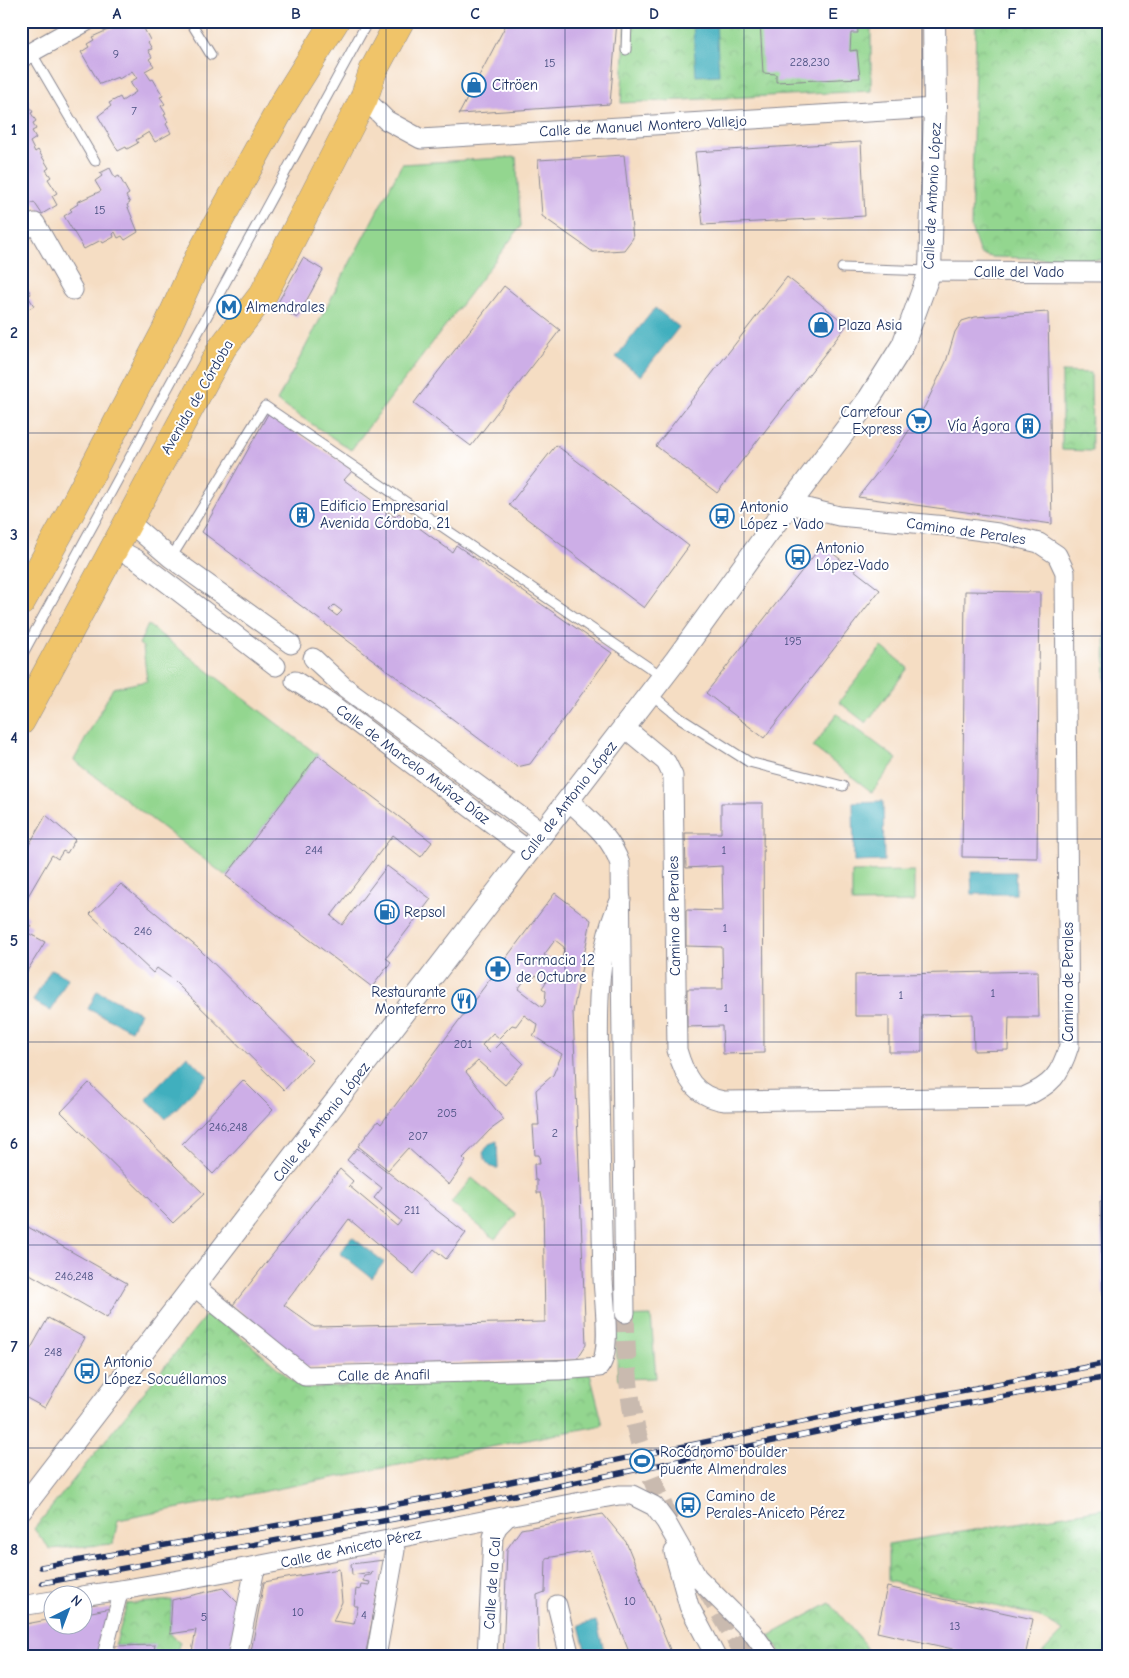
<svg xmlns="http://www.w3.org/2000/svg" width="1129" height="1678" font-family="'Comic Neue',sans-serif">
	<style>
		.grass { fill: #93d68f; stroke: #578276 }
		.park { fill: url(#park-crowns); stroke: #578276 }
		.water { fill: #41afbe; stroke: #2e6f8e }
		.building { fill: #cdaee7; fill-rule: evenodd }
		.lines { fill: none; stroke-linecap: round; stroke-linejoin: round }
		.minor-tunnel { stroke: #c9baaf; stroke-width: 19; stroke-dasharray: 19 9; stroke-linecap: butt }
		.service-casing { stroke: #888690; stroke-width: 11 }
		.pedestrian-casing { stroke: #888690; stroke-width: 16 }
		.minor-casing { stroke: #888690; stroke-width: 21 }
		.tertiary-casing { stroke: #888690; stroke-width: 24 }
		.primary-casing { stroke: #888690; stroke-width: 29 }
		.service { stroke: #fff; stroke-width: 9 }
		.pedestrian { stroke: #fff; stroke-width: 14 }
		.minor { stroke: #fff; stroke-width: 19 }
		.tertiary { stroke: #fff; stroke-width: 22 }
		.primary { stroke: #f0c469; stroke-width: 28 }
		.rail-casing { stroke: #1b2f5e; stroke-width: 5.5 }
		.rail { stroke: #fff; stroke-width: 4; stroke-dasharray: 11; stroke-linecap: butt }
		.grid { fill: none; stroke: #1b2f5e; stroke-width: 1; stroke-opacity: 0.55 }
		.labels { text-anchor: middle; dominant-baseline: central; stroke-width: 4; stroke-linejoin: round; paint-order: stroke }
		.number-label { font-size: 12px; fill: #484f80 }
		.poi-label { font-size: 15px; fill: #1b2f5e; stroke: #fff; text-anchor: start }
		.street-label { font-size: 15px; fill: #1b2f5e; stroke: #fff }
		.neatline { fill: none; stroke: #1b2f5e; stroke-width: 2 }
		.grid-label { font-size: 16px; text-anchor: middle; font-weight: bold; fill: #1b2f5e }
	</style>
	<defs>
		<pattern id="park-crowns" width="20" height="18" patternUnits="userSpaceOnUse" patternTransform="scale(1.25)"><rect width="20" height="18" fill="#93d68f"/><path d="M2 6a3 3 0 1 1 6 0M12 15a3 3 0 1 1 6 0" fill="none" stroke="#7eb87e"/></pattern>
	</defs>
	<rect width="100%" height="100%" fill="#fff"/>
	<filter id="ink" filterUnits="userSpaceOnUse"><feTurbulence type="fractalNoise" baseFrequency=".02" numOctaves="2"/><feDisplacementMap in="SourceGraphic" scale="10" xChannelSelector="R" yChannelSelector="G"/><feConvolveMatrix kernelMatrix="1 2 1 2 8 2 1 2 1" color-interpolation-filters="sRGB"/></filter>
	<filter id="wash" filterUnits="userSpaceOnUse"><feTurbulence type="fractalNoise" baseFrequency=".0096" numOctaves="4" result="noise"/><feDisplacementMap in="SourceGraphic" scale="20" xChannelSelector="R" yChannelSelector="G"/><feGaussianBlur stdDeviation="1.12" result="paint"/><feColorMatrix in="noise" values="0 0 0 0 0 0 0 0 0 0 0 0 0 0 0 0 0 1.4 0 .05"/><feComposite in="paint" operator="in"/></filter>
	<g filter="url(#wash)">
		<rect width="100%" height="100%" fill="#f5ddc3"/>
		<g class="grass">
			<polygon points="516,157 521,226 351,450 277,401 402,164"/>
			<polygon points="148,625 318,755 226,876 74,760 113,688 147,681 143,647 139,644"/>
			<polygon points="882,647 908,668 866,723 839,702"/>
			<polygon points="837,714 897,759 872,792 813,747"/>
			<polygon points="914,871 914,902 852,903 852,872"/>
			<polygon points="472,1178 516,1215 495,1239 451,1203"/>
			<polygon points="651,1316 656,1378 618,1379 615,1317"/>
		</g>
		<g class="park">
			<polygon points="626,21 871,21 871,91 621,103"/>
			<polygon points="976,21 1108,21 1108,260 992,257 980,254 971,227"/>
			<polygon points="1062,372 1091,373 1092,451 1062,450"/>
			<polygon points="1108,408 1108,1071 1107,1071 1105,572"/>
			<polygon points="210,1310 301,1388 590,1374 603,1425 118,1520 113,1544 50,1549 34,1529"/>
			<polygon points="1108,1508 1108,1657 1038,1657 1063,1631 1038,1616 888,1581 888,1544"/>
			<polygon points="172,1600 170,1634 180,1642 175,1657 153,1657 154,1645 115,1646 127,1604"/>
			<polygon points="830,1603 865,1645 870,1657 784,1657 769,1636"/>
		</g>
		<g class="water">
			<polygon points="716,23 719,75 696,76 693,24"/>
			<polygon points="655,308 679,327 641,376 616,357"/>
			<polygon points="883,801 884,861 854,862 853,802"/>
			<polygon points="971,872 1015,872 1016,894 972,894"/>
			<polygon points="51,969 68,978 51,1011 33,1001"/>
			<polygon points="97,991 140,1013 131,1030 88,1009"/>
			<polygon points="187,1056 208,1076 166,1119 146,1099"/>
			<path d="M497,1141L498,1168C489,1169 485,1161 483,1153L489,1144Z"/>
			<polygon points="352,1237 384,1262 372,1278 340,1253"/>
			<polygon points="596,1621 606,1657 587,1657 579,1625"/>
		</g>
		<g id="blocks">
			<g class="building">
				<polygon points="113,21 140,21 150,40 148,42 152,49 148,50 152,57 149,59 154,66 145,71 151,80 153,79 163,96 160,97 165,104 161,106 166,114 164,115 168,122 166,124 171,133 155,142 149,132 136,140 138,143 127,149 126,147 118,151 98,116 111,106 109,103 120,97 122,101 136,92 130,82 137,78 132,71 119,79 118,77 100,84 81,52 89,47 87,44 94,40 92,37 117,26"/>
				<polygon points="508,21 617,21 610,104 459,114"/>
				<polygon points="760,21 857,21 858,33 851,33 850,51 857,50 860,78 776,82 776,74 763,73"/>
				<polygon points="21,88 30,103 28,104 33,112 31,113 36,121 33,123 36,129 32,131 36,138 30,142 35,152 38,150 49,168 46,170 51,177 48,179 57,193 52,196 57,205 42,214 34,202 21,209"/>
				<polygon points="861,142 865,216 703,225 695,152"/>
				<polygon points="624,155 633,238 624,250 593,252 542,216 538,160"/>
				<polygon points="110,168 115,178 119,176 129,194 126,196 130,203 127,205 138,232 125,240 122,236 118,238 115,232 113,234 114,237 103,243 101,240 84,249 64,216 72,211 70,209 78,204 77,202 101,191 95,181 102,176 100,173"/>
				<polygon points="303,258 323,270 297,318 276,306"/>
				<polygon points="21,261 27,276 24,277 28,284 26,286 31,294 28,296 34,306 21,313"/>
				<polygon points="787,277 847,325 717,493 656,446"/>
				<polygon points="504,286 560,330 471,446 414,403"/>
				<polygon points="1048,312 1052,524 858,497 898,447 925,406 946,362 955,332 962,321 975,317"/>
				<path d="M268,414L353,470L344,480L395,517L399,513L452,552L456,545L612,653L530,764L517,767L202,532ZM334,605L342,611L337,616L329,610Z"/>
				<polygon points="556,445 689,546 644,608 509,505"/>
				<polygon points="822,545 880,590 764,738 706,693"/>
				<polygon points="965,591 1040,592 1037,858 962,857"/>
				<polygon points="318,755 432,842 421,857 393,835 331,916 342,925 387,866 431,899 386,958 391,962 372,987 226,876"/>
				<polygon points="721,803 763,803 764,1053 723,1054 722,1026 687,1027 687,989 723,989 722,947 686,946 686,910 723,911 722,866 686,868 685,833 721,833"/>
				<polygon points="46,815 75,840 67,853 63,851 58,859 52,855 21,908 21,859"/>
				<polygon points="121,884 198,948 312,1060 284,1090 171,978 157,968 153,973 90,914"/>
				<path d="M555,893L591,920L573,1012L586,1345L577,1359L307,1367L233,1305L340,1169L353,1181L349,1186L397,1226L401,1221L374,1198L382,1188L347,1160L357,1148L466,1233L446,1259L434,1249L414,1274L349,1219L284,1305L314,1327L545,1322L543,1201L541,1193H537V1180H535L534,1164H540L539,1155H535L533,1125H539L536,1090L553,1075L562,1054L532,1035L536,1033L538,1025L524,1015L516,1026L512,1025L499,1038L493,1033L482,1045L490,1053L501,1042L523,1063L505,1085L478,1061L466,1072L504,1120L490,1130L463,1158L466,1161L449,1185L408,1148L388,1170L358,1146L378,1121L381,1124ZM555,940L564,947L561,966L544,955ZM536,975L546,982L542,988L546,991L545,1003L542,1007L518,989L528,976L533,979Z"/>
				<polygon points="21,912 29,917 25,922 32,926 28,933 45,942 21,981"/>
				<polygon points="1038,971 1039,1017 1009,1017 1008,1050 974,1051 973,1014 922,1015 922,1052 889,1052 889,1016 855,1016 855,975"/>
				<polygon points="243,1080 273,1110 213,1174 182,1144"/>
				<polygon points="89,1083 204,1194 173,1223 61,1112"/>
				<polygon points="1100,1201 1108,1201 1108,1294 1103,1295"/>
				<polygon points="21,1223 127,1283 107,1318 21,1269"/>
				<polygon points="48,1318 85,1338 45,1408 21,1395 21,1366"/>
				<polygon points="603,1514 626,1542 673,1657 631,1657 589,1551 546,1558 545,1592 537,1595 539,1653 559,1652 561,1657 503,1657 507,1549 521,1529"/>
				<polygon points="384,1560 365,1657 250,1657 264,1582 339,1569 342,1602 333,1621 354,1624 358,1606 354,1606 356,1589 360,1590 361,1584 369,1585 370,1582 363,1581 364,1576 371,1575 372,1572 352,1575 351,1564"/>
				<polygon points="887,1587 1033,1619 1025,1657 988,1657 877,1632"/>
				<polygon points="223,1588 240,1605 229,1657 191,1657 196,1630 170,1634 172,1600"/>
				<polygon points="111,1608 98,1657 21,1657 21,1625 52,1619 52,1626 82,1626 82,1614"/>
				<polygon points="155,1645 153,1657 113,1657 115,1646"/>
			</g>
		</g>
	</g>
	<g filter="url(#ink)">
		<use href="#blocks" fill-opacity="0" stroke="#888690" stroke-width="1"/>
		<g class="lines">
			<g class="minor-tunnel">
				<path d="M625,1313C626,1345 627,1377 632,1409C638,1447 655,1488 671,1523"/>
				<polyline points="706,1589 746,1657"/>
			</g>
			<g class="service-casing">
				<g id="service">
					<polyline points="190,21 211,55"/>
					<polyline points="626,50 627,21"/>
					<polyline points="31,52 95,161"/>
					<polyline points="842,268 930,271"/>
					<polyline points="171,558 265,406 663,677"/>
					<polyline points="21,657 368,21"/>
					<polyline points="651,694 680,718 749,762 843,786"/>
				</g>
			</g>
			<g class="pedestrian-casing">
				<polyline id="pedestrian" points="104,1657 121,1591"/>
			</g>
			<g class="minor-casing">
				<g id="minor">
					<polyline points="21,58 87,21"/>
					<polyline points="364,98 386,120 421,139 935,108"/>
					<polyline points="21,231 35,223 73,290"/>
					<polyline points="930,271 1108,272"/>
					<polyline points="128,521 171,558 291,644"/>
					<polyline points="113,547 136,559 276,666"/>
					<polyline points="313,658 343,686 543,833"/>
					<polyline points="295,681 330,703 529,851"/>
					<path d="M625,728L666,762L673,776L677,1050C685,1077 694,1096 724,1101L1024,1097C1052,1085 1060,1075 1069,1046L1065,572L1057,555L1039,543L998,533L946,526L839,516L790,504"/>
					<path d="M568,800C589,820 611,836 620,864L625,1313"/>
					<path d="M194,1286L305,1376L559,1370L599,1367C612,1352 604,1301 603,1279C602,1217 600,1155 599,1093C599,1031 592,955 621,899"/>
					<polyline points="674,1552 689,1606 716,1657"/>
					<path d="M82,1596C263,1569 440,1527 619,1495H632L654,1506L666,1522L697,1577L752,1632L770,1657"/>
					<polyline points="557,1605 570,1657"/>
					<polyline points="21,1606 52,1601"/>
					<polyline points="237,1657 255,1568"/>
					<polyline points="376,1657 395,1550 391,1540"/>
					<polyline points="487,1657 493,1537 497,1527 509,1515"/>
				</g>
			</g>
			<g class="tertiary-casing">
				<polyline id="tertiary" points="21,1510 676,660 764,538 869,399 903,345 930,271 935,108 934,21"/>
			</g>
			<g class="primary-casing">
				<g id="primary">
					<polyline points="21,602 67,519 166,330 199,257 285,101 335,21"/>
					<polyline points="21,721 222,348 264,293 364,98 373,71 400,21"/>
				</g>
			</g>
			<use href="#service" class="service"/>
			<use href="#pedestrian" class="pedestrian"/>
			<use href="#minor" class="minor"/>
			<use href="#tertiary" class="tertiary"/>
			<use href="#primary" class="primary"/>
			<g class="rail-casing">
				<g id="rail">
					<polyline points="41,1567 438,1497 860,1410 1108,1363"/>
					<polyline points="42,1583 438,1511 860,1423 1108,1377"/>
				</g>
			</g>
			<use href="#rail" class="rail"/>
		</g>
	</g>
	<path class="grid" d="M207,21V1657M386,21V1657M565,21V1657M744,21V1657M922,21V1657M21,230H1108M21,433H1108M21,636H1108M21,839H1108M21,1042H1108M21,1245H1108M21,1448H1108"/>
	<defs>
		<g id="shop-ring" transform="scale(1.25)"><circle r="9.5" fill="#fff" stroke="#1f6fb2" stroke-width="1.5"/><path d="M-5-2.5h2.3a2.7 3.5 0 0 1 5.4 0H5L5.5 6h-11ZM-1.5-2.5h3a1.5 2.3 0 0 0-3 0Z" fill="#1f6fb2"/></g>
		<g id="metro-ring" transform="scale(1.25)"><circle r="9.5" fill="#fff" stroke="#1f6fb2" stroke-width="1.5"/><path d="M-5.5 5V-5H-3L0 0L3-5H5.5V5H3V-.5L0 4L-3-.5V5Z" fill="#1f6fb2"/></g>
		<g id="supermarket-ring" transform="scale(1.25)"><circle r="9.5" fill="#fff" stroke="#1f6fb2" stroke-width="1.5"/><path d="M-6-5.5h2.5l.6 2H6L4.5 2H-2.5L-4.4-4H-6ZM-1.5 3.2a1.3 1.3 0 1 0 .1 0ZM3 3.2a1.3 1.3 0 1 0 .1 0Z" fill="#1f6fb2"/></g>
		<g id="building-ring" transform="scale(1.25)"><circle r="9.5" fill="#fff" stroke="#1f6fb2" stroke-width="1.5"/><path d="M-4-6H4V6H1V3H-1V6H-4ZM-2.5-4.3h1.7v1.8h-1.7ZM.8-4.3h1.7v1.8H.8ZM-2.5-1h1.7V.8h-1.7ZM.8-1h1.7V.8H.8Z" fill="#1f6fb2"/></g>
		<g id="bus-ring" transform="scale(1.25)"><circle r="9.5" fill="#fff" stroke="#1f6fb2" stroke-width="1.5"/><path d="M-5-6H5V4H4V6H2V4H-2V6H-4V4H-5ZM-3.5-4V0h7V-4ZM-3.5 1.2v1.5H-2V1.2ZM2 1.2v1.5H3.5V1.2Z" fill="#1f6fb2"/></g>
		<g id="fuel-ring" transform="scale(1.25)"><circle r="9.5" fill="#fff" stroke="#1f6fb2" stroke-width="1.5"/><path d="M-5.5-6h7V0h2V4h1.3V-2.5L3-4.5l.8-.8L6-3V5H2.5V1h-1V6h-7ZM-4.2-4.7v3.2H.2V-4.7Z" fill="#1f6fb2"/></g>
		<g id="pharmacy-ring" transform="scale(1.25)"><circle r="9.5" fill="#fff" stroke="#1f6fb2" stroke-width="1.5"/><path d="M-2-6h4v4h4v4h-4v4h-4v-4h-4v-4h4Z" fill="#1f6fb2"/></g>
		<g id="restaurant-ring" transform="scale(1.25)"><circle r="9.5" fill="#fff" stroke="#1f6fb2" stroke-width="1.5"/><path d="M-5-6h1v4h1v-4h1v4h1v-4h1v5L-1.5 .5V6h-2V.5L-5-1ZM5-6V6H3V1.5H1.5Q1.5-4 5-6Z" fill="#1f6fb2"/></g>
		<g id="stadium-ring" transform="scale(1.25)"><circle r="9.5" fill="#fff" stroke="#1f6fb2" stroke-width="1.5"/><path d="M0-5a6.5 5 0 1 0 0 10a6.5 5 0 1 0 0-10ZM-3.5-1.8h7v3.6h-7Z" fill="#1f6fb2"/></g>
	</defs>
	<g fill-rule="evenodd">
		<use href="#shop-ring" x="474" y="85"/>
		<use href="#metro-ring" x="229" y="307"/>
		<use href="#shop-ring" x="821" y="325"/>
		<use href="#supermarket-ring" x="919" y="421"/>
		<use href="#building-ring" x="1028" y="426"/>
		<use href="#building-ring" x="302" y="515"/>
		<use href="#bus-ring" x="722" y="516"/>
		<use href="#bus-ring" x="798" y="557"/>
		<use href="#fuel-ring" x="387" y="912"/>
		<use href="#pharmacy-ring" x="498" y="969"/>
		<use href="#restaurant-ring" x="464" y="1001"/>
		<use href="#bus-ring" x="87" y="1371"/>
		<use href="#stadium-ring" x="642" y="1461"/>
		<use href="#bus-ring" x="688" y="1505"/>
	</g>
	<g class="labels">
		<g class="number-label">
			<text x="116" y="54">9</text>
			<text x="810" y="62">228,230</text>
			<text x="550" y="63">15</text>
			<text x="134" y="111">7</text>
			<text x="100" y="210">15</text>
			<text x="793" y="641">195</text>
			<text x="314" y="850">244</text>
			<text x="724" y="850">1</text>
			<text x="725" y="928">1</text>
			<text x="143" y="931">246</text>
			<text x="993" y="993">1</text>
			<text x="901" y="995">1</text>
			<text x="726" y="1008">1</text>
			<text x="463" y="1044">201</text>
			<text x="447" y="1113">205</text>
			<text x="228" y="1127">246,248</text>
			<text x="555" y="1133">2</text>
			<text x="418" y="1136">207</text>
			<text x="412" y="1210">211</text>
			<text x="74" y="1276">246,248</text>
			<text x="53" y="1352">248</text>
			<text x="630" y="1601">10</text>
			<text x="298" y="1612">10</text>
			<text x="364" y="1615">4</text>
			<text x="204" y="1617">5</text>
			<text x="955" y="1626">13</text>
		</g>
		<g class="poi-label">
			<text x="492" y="85">Citröen</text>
			<text x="246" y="307">Almendrales</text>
			<text x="838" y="325">Plaza Asia</text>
			<text x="902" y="412" text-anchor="end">Carrefour<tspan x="902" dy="17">Express</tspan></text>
			<text x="1010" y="426" text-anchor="end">Vía Ágora</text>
			<text x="320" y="506">Edificio Empresarial<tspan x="320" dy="17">Avenida Córdoba, 21</tspan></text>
			<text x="740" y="507">Antonio<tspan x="740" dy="17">López - Vado</tspan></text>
			<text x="816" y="548">Antonio<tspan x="816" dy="17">López-Vado</tspan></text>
			<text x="404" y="912">Repsol</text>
			<text x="516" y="960">Farmacia 12<tspan x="516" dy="17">de Octubre</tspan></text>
			<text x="446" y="992" text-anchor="end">Restaurante<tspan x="446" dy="17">Monteferro</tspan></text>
			<text x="104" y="1362">Antonio<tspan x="104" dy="17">López-Socuéllamos</tspan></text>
			<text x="660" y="1452">Rocódromo boulder<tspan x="660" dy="17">puente Almendrales</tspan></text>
			<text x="706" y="1496">Camino de<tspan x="706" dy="17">Perales-Aniceto Pérez</tspan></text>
		</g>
		<g class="street-label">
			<text transform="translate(643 126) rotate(-3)">Calle de Manuel Montero Vallejo</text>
			<text transform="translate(932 196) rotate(-87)">Calle de Antonio López</text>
			<text x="1019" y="272">Calle del Vado</text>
			<text transform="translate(197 397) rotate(-60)">Avenida de Córdoba</text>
			<text transform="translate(966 531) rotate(8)">Camino de Perales</text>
			<text transform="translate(413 764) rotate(37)">Calle de Marcelo Muñoz Díaz</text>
			<text transform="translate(568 801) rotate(-52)">Calle de Antonio López</text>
			<text transform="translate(674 916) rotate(-91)">Camino de Perales</text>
			<text transform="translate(1068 982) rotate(-90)">Camino de Perales</text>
			<text transform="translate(321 1122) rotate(-52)">Calle de Antonio López</text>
			<text transform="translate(384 1375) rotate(-1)">Calle de Anafil</text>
			<text transform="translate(351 1548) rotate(-12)">Calle de Aniceto Pérez</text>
			<text transform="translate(492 1583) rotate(-86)">Calle de la Cal</text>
		</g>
	</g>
	<rect width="1129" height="1678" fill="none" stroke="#fff" stroke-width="55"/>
	<g transform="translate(68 1610) rotate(42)"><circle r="24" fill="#ffffff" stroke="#a4acbf"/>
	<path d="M0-4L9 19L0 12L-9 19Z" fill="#1f6fb2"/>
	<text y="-8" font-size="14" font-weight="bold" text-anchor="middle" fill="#1b2f5e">N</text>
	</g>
	<rect x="28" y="28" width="1074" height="1622" class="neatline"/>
	<g class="grid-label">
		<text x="117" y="19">A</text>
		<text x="296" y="19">B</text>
		<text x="475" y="19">C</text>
		<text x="654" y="19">D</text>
		<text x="833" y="19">E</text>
		<text x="1012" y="19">F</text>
		<text x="14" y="135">1</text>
		<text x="14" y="338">2</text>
		<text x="14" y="540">3</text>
		<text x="14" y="743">4</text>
		<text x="14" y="946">5</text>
		<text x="14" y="1149">6</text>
		<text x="14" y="1352">7</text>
		<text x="14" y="1555">8</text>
	</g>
</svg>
